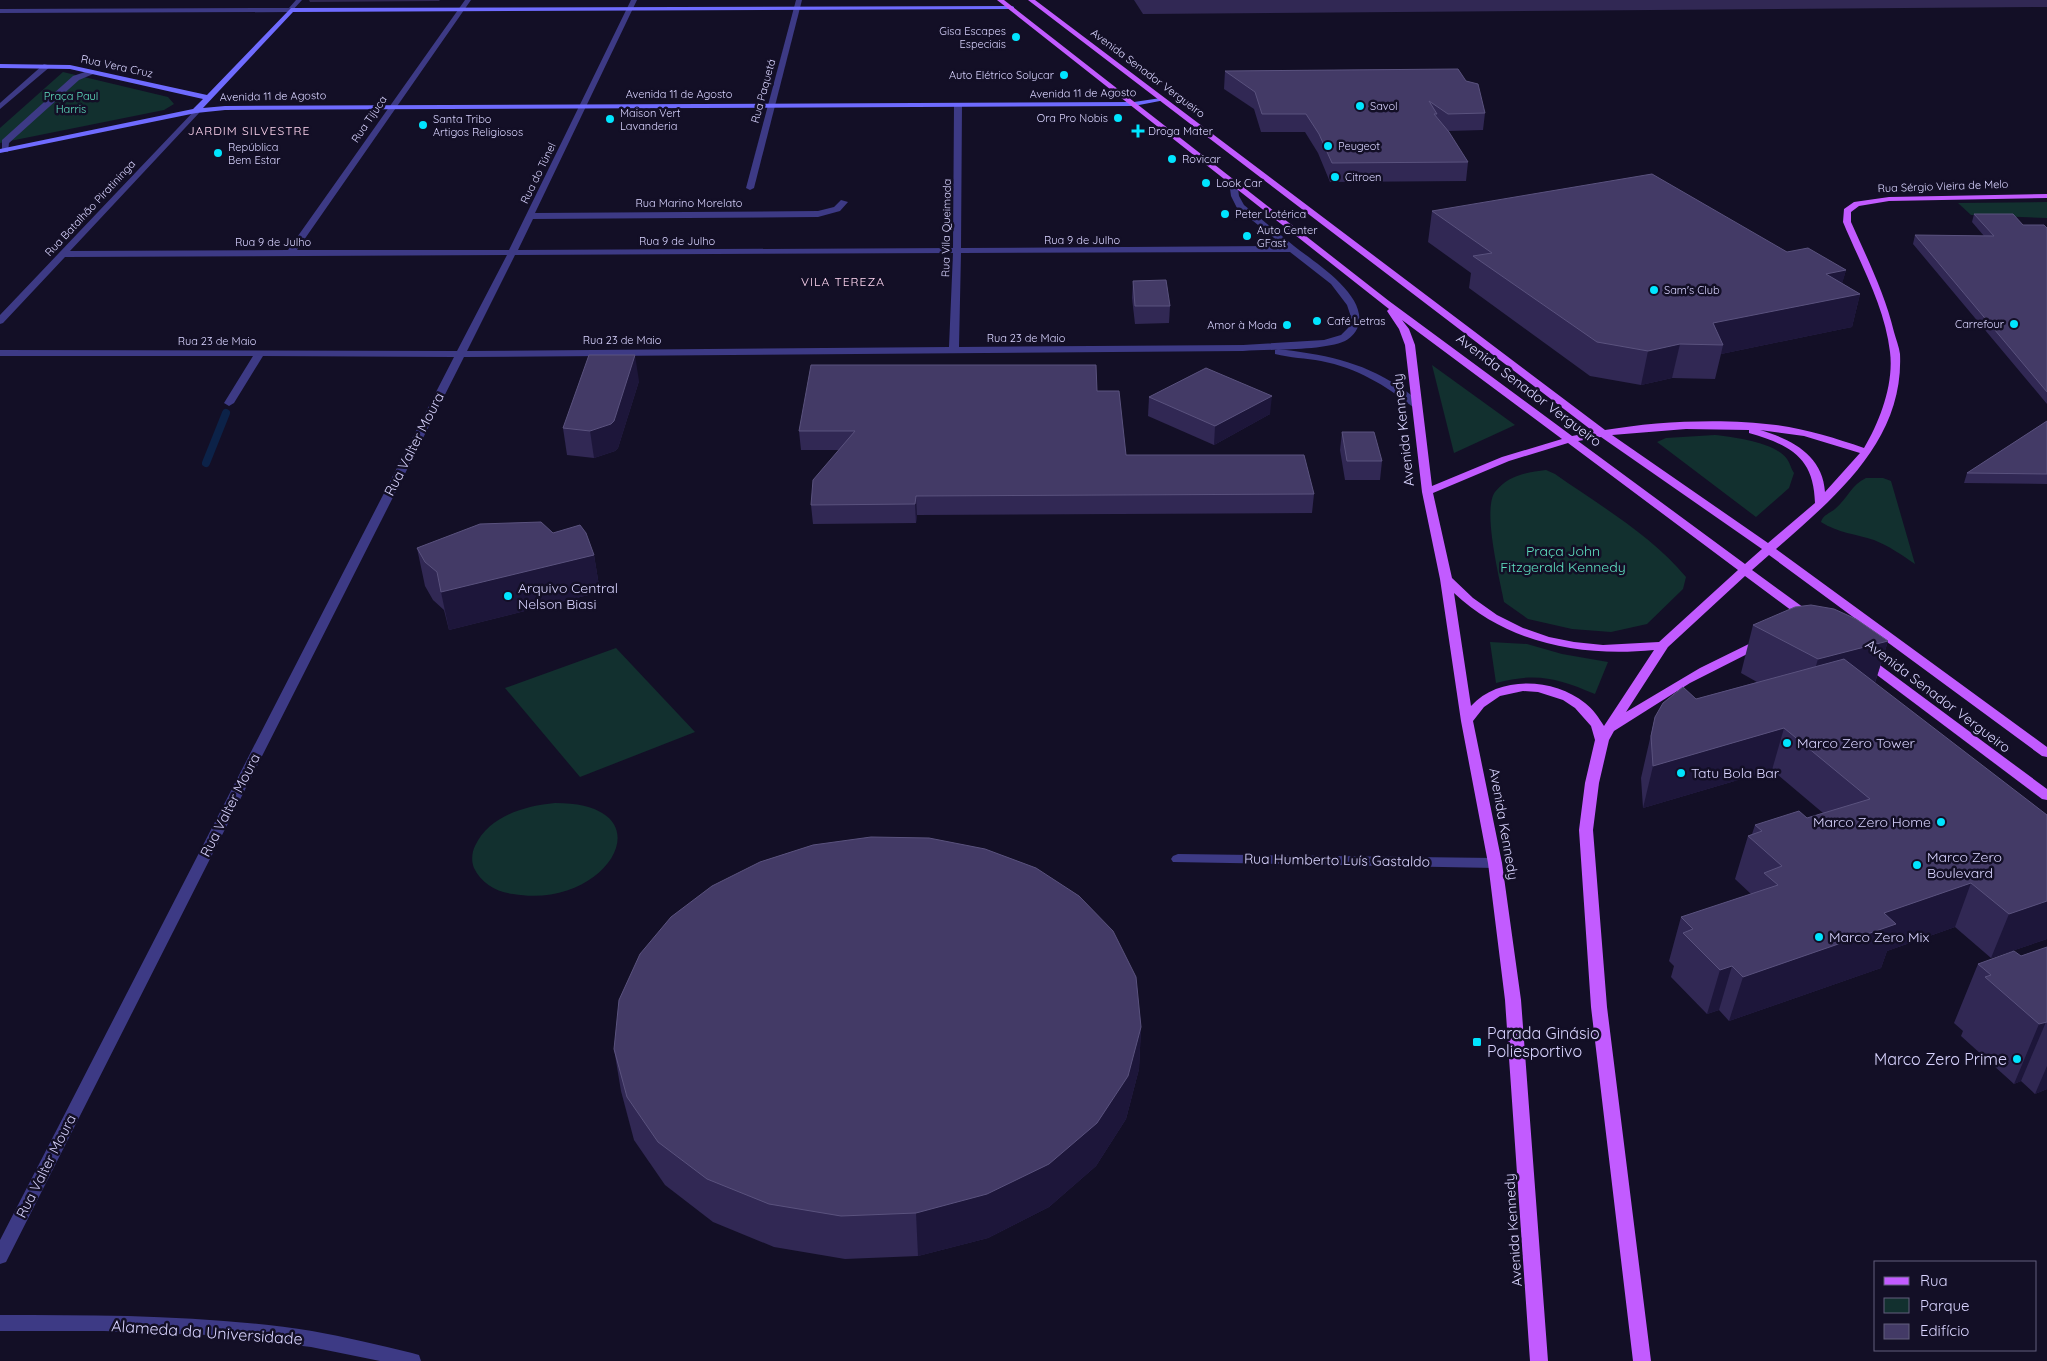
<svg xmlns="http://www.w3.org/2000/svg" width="2047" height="1361" font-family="Quicksand,sans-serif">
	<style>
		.green { fill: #12302f }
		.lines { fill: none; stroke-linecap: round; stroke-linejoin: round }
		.stream { stroke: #0c2248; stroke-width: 8 }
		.street { fill: #3d3a85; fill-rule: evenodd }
		.secondary { fill: #6f6bff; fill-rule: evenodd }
		.primary { fill: #c25bff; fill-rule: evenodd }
		.wall { fill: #312854 }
		.shaded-wall { fill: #1d163a }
		.building { fill: #433a66; stroke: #5a527e }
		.poi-dot { fill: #00e5ff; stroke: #130f26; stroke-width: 2 }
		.labels { text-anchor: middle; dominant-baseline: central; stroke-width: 5; stroke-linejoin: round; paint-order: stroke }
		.far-poi-label { font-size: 11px; fill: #d9d4ff; stroke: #130f26; text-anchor: start }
		.far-street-label { font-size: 11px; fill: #d9d4ff; stroke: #130f26 }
		.far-park-label { font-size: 11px; fill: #5fe0c0; stroke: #130f26 }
		.far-neighbourhood-label { font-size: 12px; letter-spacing: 1px; fill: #ffd6f0; stroke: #130f26 }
		.street-label { font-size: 14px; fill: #d9d4ff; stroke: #130f26 }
		.park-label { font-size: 14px; fill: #5fe0c0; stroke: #130f26 }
		.poi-label { font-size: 14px; fill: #d9d4ff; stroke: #130f26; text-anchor: start }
		.near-poi-label { font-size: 16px; fill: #d9d4ff; stroke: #130f26; text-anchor: start }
		.near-street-label { font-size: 16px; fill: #d9d4ff; stroke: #130f26 }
	</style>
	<rect width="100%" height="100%" fill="#130f26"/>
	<g class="green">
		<polygon points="63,72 168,97 174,104 164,110 0,143 0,128"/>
		<polygon points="2047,202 2047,218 1971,215 1958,203"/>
		<polygon points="1432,365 1515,425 1454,453"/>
		<path d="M1715,435C1733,437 1775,442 1787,459C1790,463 1791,469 1794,473L1789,488L1756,517L1657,442L1666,438Z"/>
		<path d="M1546,470L1555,474C1599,505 1651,535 1686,577L1683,589L1647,624L1611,632L1572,629L1528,619L1504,602C1500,580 1482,510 1495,492C1507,476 1526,472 1546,470Z"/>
		<path d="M1866,478H1883L1891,481L1915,564C1902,555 1889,546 1874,540C1856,534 1838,533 1821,522C1823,515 1830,513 1835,509C1847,499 1852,484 1866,478Z"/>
		<path d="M1490,642L1527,644L1562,654L1608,662L1595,694C1557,678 1537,672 1496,683Z"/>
		<polygon points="616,648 695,732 580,777 505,688"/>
		<path d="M555,803C670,803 609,911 513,894C496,892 481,883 474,868C471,861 472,852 475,846C489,816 524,806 555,803Z"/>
	</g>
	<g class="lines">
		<polyline class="stream" points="206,463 226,413"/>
		<g class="street">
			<polygon points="296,0 302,0 291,12 0,13 0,9 289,8"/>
			<path d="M465,0H471L297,250H509L631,0H637L535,213L818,211L834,207L841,200L848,202L840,211L818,217L533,219L518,250L953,248L954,105L958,103L962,105L961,248L1284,246L1237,208L1231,196L1229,181L1233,179L1237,181L1239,196L1244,205C1260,218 1277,232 1294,246C1314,262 1365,293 1359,324C1357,331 1352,337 1345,341C1323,351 1269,349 1243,351L464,357L6,1262L0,1264V1240L454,357L263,356L234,403L229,406L224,403L253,356H0V350L457,351L507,255L65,257L3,323L0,324V315L196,109L200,111L199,113L70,251L288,250ZM1290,252L1331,284L1347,305L1351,317L1348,328L1341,335L1324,340L1243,345L959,347L961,253ZM953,253L949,347L467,351L515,255Z"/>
			<polygon points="796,0 802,0 754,188 750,190 746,188"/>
			<polygon points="44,64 51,66 0,109 0,103"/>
			<polygon points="91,70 98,72 79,80 9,143 8,152 2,152 2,140 73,76"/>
			<path d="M1278,349C1321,354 1361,361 1398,386C1406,391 1416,398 1422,405L1417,408L1413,407C1385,385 1357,368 1321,361C1306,358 1290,358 1275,354V350Z"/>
			<polygon points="1178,854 1495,858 1500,860 1502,863 1500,866 1495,868 1173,862 1171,859 1173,856"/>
			<path d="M0,1315C104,1315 209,1315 312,1331C345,1337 379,1345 412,1353L419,1355L421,1361H380L311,1347L208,1335L104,1331H0Z"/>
		</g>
		<polygon class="secondary" points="1012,6 1014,7 1014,9 293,12 203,108 225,106 1134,102 1161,98 1165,100 1134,106 225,110 196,113 0,153 0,149 193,109 203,99 70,69 0,68 0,64 70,65 207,95 291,8"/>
		<g class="primary">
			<path d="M997,0H1004L1389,301L1572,436L1594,432L1028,0H1035L1605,430C1656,421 1725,418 1776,425C1806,429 1835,438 1864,448C1880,421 1894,384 1890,352C1885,307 1860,263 1843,222L1844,209L1854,202L1889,197L2047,194V198L1889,201L1859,206L1851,212V222C1867,258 1885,294 1894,332C1896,339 1899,347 1900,354C1904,441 1835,497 1776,549L2047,747V757L2042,756L1769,555L1752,570L1811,613L1813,616L1811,619H1803L1745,576L1668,647L1626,712L1700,668L1761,638L1767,642L1765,645L1690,683L1614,731L1609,740L1599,783L1593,830L1607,1007L1651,1361H1633L1591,1007L1579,830L1585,783L1595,740L1591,726L1575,708L1563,700L1538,692L1523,691L1500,696L1484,707L1473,721L1502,863L1521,1000L1548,1361H1530L1505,1000L1488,863L1461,721L1440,579L1422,492L1405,345L1399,329L1387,311L1389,309ZM1402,320L1562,439L1502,457L1432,486L1415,345L1409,329ZM1686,429L1749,430V433C1790,445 1814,457 1815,503L1768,543L1612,435ZM1760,430L1804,436L1860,453L1825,492C1823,455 1791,439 1760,430ZM1601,437L1762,549L1745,564L1578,441ZM1568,443L1738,570L1659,642L1603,645L1574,642L1549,637L1523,628L1497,615L1473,598L1452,578L1433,493L1509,461ZM1454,593C1508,644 1582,657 1654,650L1604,726C1599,718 1593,709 1585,703C1554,678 1499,675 1471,706Z"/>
			<polygon points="1865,656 1869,657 2047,789 2047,800 2042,799 1861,663 1859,660"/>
		</g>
	</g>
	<g class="wall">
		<polygon points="309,0 440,0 439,1 310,2"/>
		<polygon points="1134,0 2047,0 2047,7 1143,14"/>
		<polygon points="1458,69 1485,113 1483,130 1448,131 1468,162 1466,181 1330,182 1318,153 1305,132 1261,132 1254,109 1224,89 1225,71"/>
		<polygon points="1432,211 1787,252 1846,270 1842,283 1860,294 1852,327 1721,354 1715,379 1672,378 1641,385 1590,376 1469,288 1471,273 1428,242"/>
		<polygon points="1974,214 2023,225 2047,228 2047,404 1913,244 1915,235 1984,236 1972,222"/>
		<polygon points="1133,281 1170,306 1169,323 1135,324 1132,298"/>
		<polygon points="639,381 618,448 615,451 594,458 567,455 563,428"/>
		<polygon points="1097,391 1126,455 1314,494 1312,513 917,515 916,523 813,524 811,505 839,450 801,450 799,431"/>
		<polygon points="1149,397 1270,414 1214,445 1148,416"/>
		<polygon points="2047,421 2047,484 1964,483 1967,473"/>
		<polygon points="1342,432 1382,461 1380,480 1345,480 1340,450"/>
		<polygon points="553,533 594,555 600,592 449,630 444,610 433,600 425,586 417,548"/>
		<polygon points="1753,625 1888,641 1875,683 2047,939 1991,958 1955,927 1887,951 1881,968 1729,1021 1719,1010 1707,1014 1671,977 1674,966 1669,961 1681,917 1751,894 1735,879 1748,836 1752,834 1755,825 1807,818 1823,813 1772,770 1643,808 1641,778 1655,717 1696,699 1757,682 1741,673"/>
		<polygon points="2047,947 2047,1089 2035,1094 2021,1081 2014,1084 1961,1036 1963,1031 1954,1023 1978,964 2021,956"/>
		<polygon points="1141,1027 1139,1069 1126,1119 1096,1166 1049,1207 988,1238 918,1256 845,1259 774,1247 713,1222 665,1185 634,1140 621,1091 614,1049"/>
	</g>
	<g class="shaded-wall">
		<polygon points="1846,270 1838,298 1860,294 1852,327 1721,354 1723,345 1713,323 1826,274"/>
		<polygon points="1680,344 1672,378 1641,385 1648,351"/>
		<polygon points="635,355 639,381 618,448 615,451 594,458 590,431"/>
		<polygon points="1272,396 1270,414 1214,445 1215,426"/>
		<polygon points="916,496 917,515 916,523 915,504"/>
		<polygon points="594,555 600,592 449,630 441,592"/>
		<polygon points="1888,641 1873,688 1804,707 1818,659"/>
		<polygon points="1784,728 1772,770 1643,808 1653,766"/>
		<polygon points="1971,883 1955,927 1887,951 1881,968 1729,1021 1743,977 1884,913"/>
		<polygon points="2047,901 2047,939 1991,958 2009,914"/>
		<polygon points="1732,966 1719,1010 1707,1014 1720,970"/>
		<polygon points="2046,1022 2021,1081 2014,1084 2039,1024"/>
		<polygon points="1141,1027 1139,1069 1126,1119 1096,1166 1049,1207 988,1238 918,1256 916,1213"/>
		<polygon points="2047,1066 2047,1089 2035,1094"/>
	</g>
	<g class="building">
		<polygon points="1458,69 1466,81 1478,84 1485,113 1448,114 1429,101 1437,114 1434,114 1449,132 1468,162 1332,163 1319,134 1306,114 1262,114 1255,92 1225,71"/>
		<polygon points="1652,174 1787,252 1808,248 1846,270 1826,274 1860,294 1713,323 1723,345 1680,344 1648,351 1597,342 1473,256 1492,253 1432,211"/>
		<polygon points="1974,214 2013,214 2023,225 2044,225 2047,228 2047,392 1915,235 1994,236"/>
		<polygon points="1166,280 1170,306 1135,306 1133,281"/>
		<polygon points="589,355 635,355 614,421 611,424 590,431 563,428"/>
		<polygon points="811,365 1096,365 1097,391 1119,391 1126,455 1304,455 1314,494 916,496 915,504 811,505 813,480 855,431 799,431"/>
		<polygon points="1206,368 1272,396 1215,426 1149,397"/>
		<polygon points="2047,421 2047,474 1967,473"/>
		<polygon points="1342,432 1374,432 1382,461 1347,461"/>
		<polygon points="541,522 553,533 580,525 586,533 594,555 441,592 437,572 425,562 417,548 480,524"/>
		<polygon points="1811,605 1834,609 1856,619 1888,641 1818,659 1753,625 1795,607"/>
		<polygon points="1844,659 2047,815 2047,901 2009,914 1971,883 1884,913 1896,924 1743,977 1732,966 1720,970 1683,933 1693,929 1681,917 1778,885 1764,873 1782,866 1748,836 1762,831 1755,825 1799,811 1807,818 1870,799 1784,728 1653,766 1651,736 1655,717 1663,703 1683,687 1696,699"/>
		<polygon points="871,837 929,838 985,849 1036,868 1079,896 1113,931 1136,977 1141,1027 1128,1076 1097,1123 1049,1164 987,1194 916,1213 841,1216 769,1204 707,1179 658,1142 627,1097 614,1049 619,1000 640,954 671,917 712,886 760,862 813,845"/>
		<polygon points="2047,947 2047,1022 2039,1024 1985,977 1991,975 1978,964 2014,951 2021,956"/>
	</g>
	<g class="poi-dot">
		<circle cx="1016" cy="37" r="5"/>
		<circle cx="1064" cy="75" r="5"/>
		<circle cx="1360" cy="106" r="5"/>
		<circle cx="1118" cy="118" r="5"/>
		<circle cx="610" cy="119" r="5"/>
		<circle cx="423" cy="125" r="5"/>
		<path d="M1135.5 123.5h5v5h5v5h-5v5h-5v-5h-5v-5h5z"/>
		<circle cx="1328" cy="146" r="5"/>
		<circle cx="218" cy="153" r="5"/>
		<circle cx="1172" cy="159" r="5"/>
		<circle cx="1335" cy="177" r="5"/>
		<circle cx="1206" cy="183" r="5"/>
		<circle cx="1225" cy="214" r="5"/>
		<circle cx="1247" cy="236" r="5"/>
		<circle cx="1654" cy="290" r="5"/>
		<circle cx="1317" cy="321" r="5"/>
		<circle cx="2014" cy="324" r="5"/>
		<circle cx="1287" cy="325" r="5"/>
		<circle cx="508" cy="596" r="5"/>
		<circle cx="1787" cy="743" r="5"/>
		<circle cx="1681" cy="773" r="5"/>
		<circle cx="1941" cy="822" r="5"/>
		<circle cx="1917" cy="865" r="5"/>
		<circle cx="1819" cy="937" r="5"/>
		<rect x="1472" y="1037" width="10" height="10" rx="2.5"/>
		<circle cx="2017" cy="1059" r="5"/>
	</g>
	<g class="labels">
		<g class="far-poi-label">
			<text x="1006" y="31" text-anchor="end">Gisa Escapes<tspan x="1006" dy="13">Especiais</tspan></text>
			<text x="1054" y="75" text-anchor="end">Auto Elétrico Solycar</text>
			<text x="1370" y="106">Savol</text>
			<text x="620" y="113">Maison Vert<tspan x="620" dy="13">Lavanderia</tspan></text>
			<text x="1108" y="118" text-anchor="end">Ora Pro Nobis</text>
			<text x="433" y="119">Santa Tribo<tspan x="433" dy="13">Artigos Religiosos</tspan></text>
			<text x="1148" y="131">Droga Mater</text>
			<text x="1338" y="146">Peugeot</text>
			<text x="228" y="147">República<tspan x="228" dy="13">Bem Estar</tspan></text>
			<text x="1182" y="159">Rovicar</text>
			<text x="1345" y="177">Citroen</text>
			<text x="1216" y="183">Look Car</text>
			<text x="1235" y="214">Peter Lotérica</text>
			<text x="1257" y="230">Auto Center<tspan x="1257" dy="13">GFast</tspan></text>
			<text x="1664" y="290">Sam's Club</text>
			<text x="1327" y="321">Café Letras</text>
			<text x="2004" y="324" text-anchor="end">Carrefour</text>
			<text x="1277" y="325" text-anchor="end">Amor à Moda</text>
		</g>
		<g class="far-street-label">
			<text transform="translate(117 66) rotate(12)">Rua Vera Cruz</text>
			<text transform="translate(1148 73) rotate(37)">Avenida Senador Vergueiro</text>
			<text transform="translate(763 91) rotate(-75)">Rua Paquetá</text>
			<text transform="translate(1083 93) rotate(-1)">Avenida 11 de Agosto</text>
			<text x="679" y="94">Avenida 11 de Agosto</text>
			<text transform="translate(273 96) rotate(-1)">Avenida 11 de Agosto</text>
			<text transform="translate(369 119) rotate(-56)">Rua Tijuca</text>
			<text transform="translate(538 173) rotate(-64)">Rua do Túnel</text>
			<text transform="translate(1943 186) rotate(-2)">Rua Sérgio Vieira de Melo</text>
			<text x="689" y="203">Rua Marino Morelato</text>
			<text transform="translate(90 208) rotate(-47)">Rua Batalhão Piratininga</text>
			<text transform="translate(946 228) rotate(-89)">Rua Vila Queimada</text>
			<text x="1082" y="240">Rua 9 de Julho</text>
			<text x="677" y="241">Rua 9 de Julho</text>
			<text x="273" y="242">Rua 9 de Julho</text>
			<text x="1026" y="338">Rua 23 de Maio</text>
			<text x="622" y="340">Rua 23 de Maio</text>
			<text x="217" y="341">Rua 23 de Maio</text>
		</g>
		<g class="far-park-label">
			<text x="71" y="96">Praça Paul<tspan x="71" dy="13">Harris</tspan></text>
		</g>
		<g class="far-neighbourhood-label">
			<text x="249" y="130">JARDIM SILVESTRE</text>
			<text x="843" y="281">VILA TEREZA</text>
		</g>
		<g class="street-label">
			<text transform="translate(1529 390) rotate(37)">Avenida Senador Vergueiro</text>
			<text transform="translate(1403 430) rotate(-96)">Avenida Kennedy</text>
			<text transform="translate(414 444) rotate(-63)">Rua Valter Moura</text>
			<text transform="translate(1938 696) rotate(37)">Avenida Senador Vergueiro</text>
			<text transform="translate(230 805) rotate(-63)">Rua Valter Moura</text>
			<text transform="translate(1504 824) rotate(80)">Avenida Kennedy</text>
			<text transform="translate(1337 860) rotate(1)">Rua Humberto Luís Gastaldo</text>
			<text transform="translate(46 1166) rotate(-63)">Rua Valter Moura</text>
			<text transform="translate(1513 1230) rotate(-94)">Avenida Kennedy</text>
		</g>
		<g class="park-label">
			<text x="1563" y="551">Praça John<tspan x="1563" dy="16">Fitzgerald Kennedy</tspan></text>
		</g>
		<g class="poi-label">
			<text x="518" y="588">Arquivo Central<tspan x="518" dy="16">Nelson Biasi</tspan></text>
			<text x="1797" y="743">Marco Zero Tower</text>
			<text x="1691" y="773">Tatu Bola Bar</text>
			<text x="1931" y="822" text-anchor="end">Marco Zero Home</text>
			<text x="1927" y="857">Marco Zero<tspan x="1927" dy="16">Boulevard</tspan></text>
			<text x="1829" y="937">Marco Zero Mix</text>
		</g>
		<g class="near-poi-label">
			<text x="1487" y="1033">Parada Ginásio<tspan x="1487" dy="18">Poliesportivo</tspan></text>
			<text x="2007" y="1059" text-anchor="end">Marco Zero Prime</text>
		</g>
		<g class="near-street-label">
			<text transform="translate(207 1332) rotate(4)">Alameda da Universidade</text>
		</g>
	</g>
	<rect x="1874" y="1261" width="162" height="90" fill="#130f26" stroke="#625e7d"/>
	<rect x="1884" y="1277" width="25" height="8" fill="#c25bff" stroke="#625e7d"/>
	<text x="1920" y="1286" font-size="15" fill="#d9d4ff">Rua</text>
	<rect x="1884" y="1298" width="25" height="15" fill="#12302f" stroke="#625e7d"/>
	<text x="1920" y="1311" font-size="15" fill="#d9d4ff">Parque</text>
	<rect x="1884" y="1324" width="25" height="15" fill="#433a66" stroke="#625e7d"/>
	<text x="1920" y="1336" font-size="15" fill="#d9d4ff">Edifício</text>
</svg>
